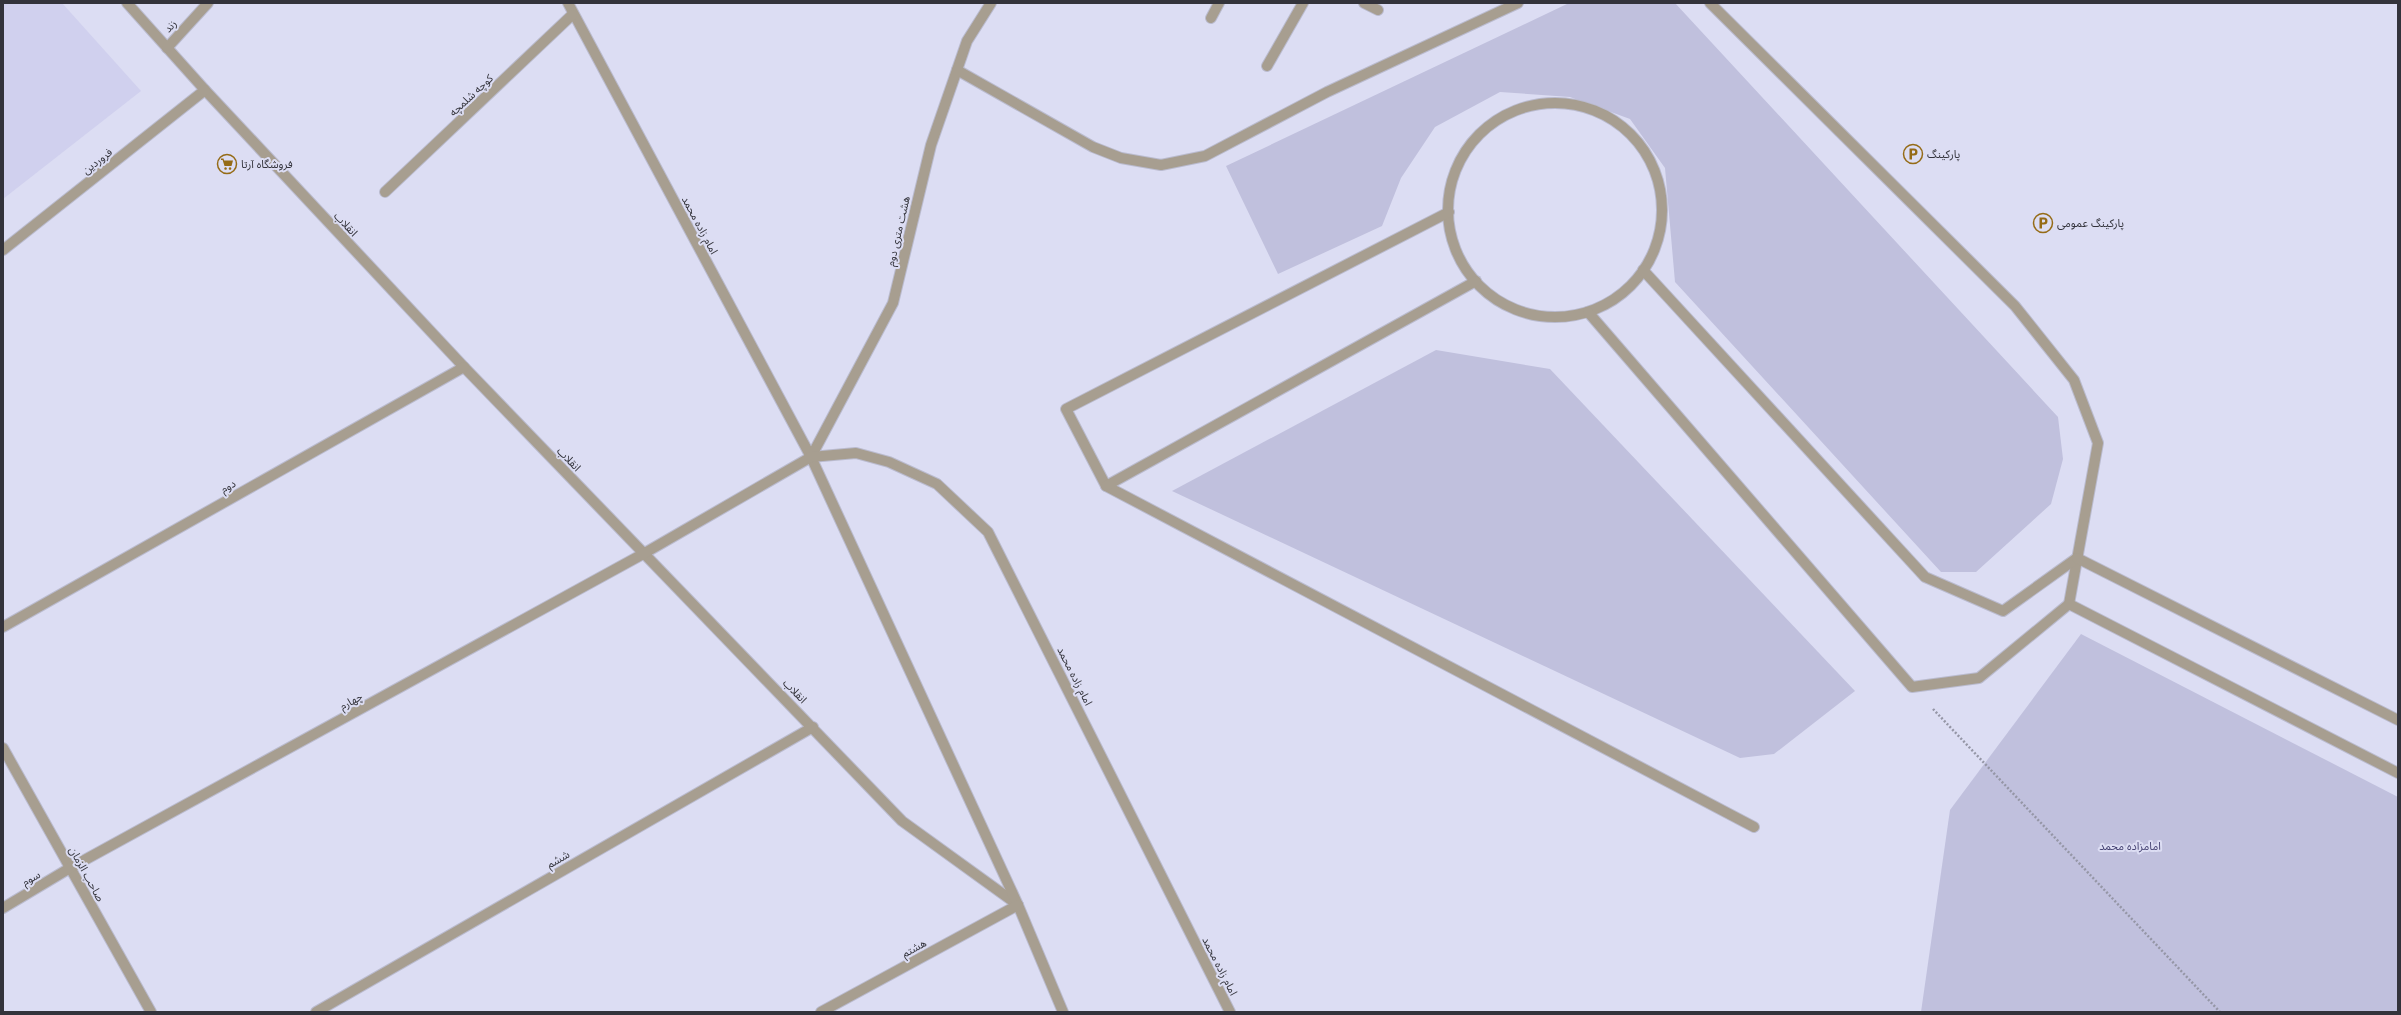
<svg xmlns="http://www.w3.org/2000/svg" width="2401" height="1015" font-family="Poppins,'Noto Sans Arabic',sans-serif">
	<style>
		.built { fill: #d0d0ee }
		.green { fill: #c0c0dd }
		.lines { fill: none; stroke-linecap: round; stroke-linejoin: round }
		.minor-casing { stroke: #babbce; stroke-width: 12 }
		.path { stroke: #9596a6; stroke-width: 2.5; stroke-dasharray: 2 2; stroke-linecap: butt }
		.minor { stroke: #a79e90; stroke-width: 10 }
		.labels { text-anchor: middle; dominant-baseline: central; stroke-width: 4; stroke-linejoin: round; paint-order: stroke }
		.street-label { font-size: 11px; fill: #33333b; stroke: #dcddf3 }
		.poi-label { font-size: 11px; fill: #33333b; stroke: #dcddf3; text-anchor: start }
		.park-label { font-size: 11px; fill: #454272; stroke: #dcddf3 }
	</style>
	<rect width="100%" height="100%" fill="#dcddf3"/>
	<polygon class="built" points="3,3 62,3 141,91 3,199"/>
	<g class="green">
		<polygon points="1569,3 1675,3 2058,417 2063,459 2051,504 1976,572 1941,572 1675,282 1665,168 1630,119 1570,97 1500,92 1435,127 1401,178 1382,226 1278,274 1226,166"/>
		<polygon points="1436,350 1550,369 1855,691 1774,754 1740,758 1172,491"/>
		<polygon points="2081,634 2398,797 2398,1012 1921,1012 1950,810"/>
	</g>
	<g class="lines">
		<g class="minor-casing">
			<g id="minor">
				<polyline points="127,3 205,90 464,367 902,821 1018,905"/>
				<polyline points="568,3 811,457 1018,905 1063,1012"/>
				<polyline points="1364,3 1378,10"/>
				<polyline points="1710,3 2015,306 2074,380 2098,443 2069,604"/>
				<polyline points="1211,18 1219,3"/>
				<polyline points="167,48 208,3"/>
				<polyline points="1267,66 1303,3"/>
				<polyline points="957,70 1093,147 1121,158 1161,165 1205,156 1327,92 1518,3"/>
				<circle cx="1555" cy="210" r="107"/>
				<polyline points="385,192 572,15"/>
				<polyline points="1449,212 1066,409 1106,486 1754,827"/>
				<polyline points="3,250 205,90"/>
				<polyline points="1643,270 1925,577 2003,611 2077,558"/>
				<polyline points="1588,312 1912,687 1979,678 2069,604 2398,773"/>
				<polyline points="811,457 893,303 931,145 967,41 991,3"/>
				<polyline points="1106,486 1476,281"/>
				<polyline points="2077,558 2398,720"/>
				<polyline points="3,627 464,367"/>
				<polyline points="3,748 151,1012"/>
				<polyline points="3,908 70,868 643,554 811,457 856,453 889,462 937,484 988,532 1230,1012"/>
				<polyline points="316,1012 813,727"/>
				<polyline points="821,1012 1018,905"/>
			</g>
		</g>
		<polyline class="path" points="1933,709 2220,1012"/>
		<use href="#minor" class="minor"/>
	</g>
	<defs>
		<g id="parking-ring" transform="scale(1)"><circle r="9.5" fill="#dcddf3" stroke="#956b16" stroke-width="1.5"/><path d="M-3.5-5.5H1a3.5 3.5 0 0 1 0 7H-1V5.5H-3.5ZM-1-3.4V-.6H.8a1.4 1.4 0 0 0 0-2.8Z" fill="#956b16"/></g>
		<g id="supermarket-ring" transform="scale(1)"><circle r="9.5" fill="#dcddf3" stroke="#956b16" stroke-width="1.5"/><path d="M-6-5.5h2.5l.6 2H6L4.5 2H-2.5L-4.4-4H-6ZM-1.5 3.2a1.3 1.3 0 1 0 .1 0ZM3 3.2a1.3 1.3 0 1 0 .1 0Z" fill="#956b16"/></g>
	</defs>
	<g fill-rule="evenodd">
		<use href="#parking-ring" x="1913" y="154"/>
		<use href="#supermarket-ring" x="227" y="164"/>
		<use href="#parking-ring" x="2043" y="223"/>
	</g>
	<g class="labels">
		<g class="street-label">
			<text transform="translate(170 26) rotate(-47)">زند</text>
			<text transform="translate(471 95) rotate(-43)">کوچه شلمچه</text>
			<text transform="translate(97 161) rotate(-38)">فروردین</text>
			<text transform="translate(346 224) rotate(47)">انقلاب</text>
			<text transform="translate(700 225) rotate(62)">امام زاده محمد</text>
			<text transform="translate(898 231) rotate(-77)">هشت متری دوم</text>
			<text transform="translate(569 459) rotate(46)">انقلاب</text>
			<text transform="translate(228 486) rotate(-29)">دوم</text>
			<text transform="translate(1075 676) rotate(63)">امام زاده محمد</text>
			<text transform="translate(795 691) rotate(46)">انقلاب</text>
			<text transform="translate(351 701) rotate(-29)">چهارم</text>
			<text transform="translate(558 859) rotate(-30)">ششم</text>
			<text transform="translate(87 874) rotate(61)">صاحب الزمان</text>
			<text transform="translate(31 878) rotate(-30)">سوم</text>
			<text transform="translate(914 948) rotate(-29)">هشتم</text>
			<text transform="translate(1220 966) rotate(63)">امام زاده محمد</text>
		</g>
		<g class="poi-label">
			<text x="1927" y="154">پارکینگ</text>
			<text x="241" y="164">فروشگاه آرتا</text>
			<text x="2057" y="223">پارکینگ عمومی</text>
		</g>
		<g class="park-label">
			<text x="2130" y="846">امامزاده محمد</text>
		</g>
	</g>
	<rect width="2401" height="1015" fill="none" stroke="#33333b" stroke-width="8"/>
</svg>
